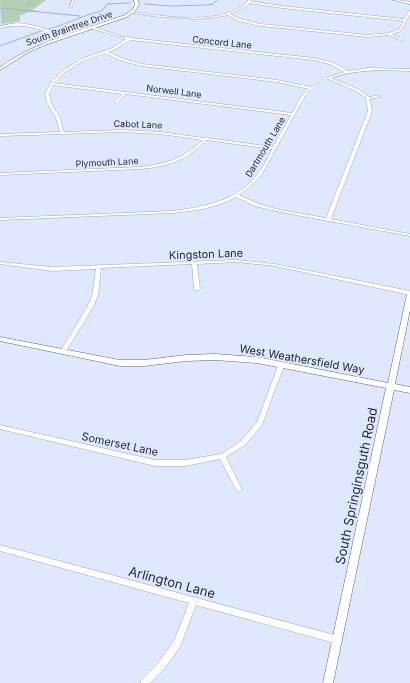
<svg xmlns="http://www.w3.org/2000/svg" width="410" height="683" font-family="Inter,sans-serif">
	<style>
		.green { fill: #b4cfb1 }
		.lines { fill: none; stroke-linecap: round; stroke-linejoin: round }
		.stream { stroke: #9db0e4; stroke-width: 1 }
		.minor-casing { stroke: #5c647c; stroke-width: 0.5 }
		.tertiary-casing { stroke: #5c647c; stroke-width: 1 }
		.minor { fill: #fff; fill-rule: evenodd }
		.tertiary { fill: #fff; fill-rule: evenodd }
		.labels { text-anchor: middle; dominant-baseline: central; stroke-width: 4; stroke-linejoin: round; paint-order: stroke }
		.far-street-label { font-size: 9px; fill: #282b36; stroke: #dfe8fe }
		.street-label { font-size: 11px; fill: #282b36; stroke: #dfe8fe }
		.near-street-label { font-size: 13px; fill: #282b36; stroke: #dfe8fe }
	</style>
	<rect width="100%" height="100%" fill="#dfe8fe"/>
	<path class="green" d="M0,0H46L32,10L40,11C36,14 33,11 29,12C25,13 24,15 20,15V21L1,24Z"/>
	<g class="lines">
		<g class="stream">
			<polyline points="145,4 170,6 207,5 213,4 217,0"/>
			<polyline points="28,5 30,0"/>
			<polyline points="0,8 80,16"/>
			<path d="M49,29C67,24 84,15 102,11L107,4L130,3"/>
			<polyline points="0,46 41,31"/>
		</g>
		<g class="minor-casing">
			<g id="minor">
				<polygon points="72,0 74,0 72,7 71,8 70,7"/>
				<path d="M248,0H251L250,1L282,6L404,19L409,11L410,10V14L407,20L401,31L392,34L403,39L404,40L402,41L389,35L368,37L261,26L238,21L228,15L212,18L195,19L160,17L131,13L132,12C161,16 213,24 239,8C243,6 246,3 248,0ZM249,3L282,8L404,21L399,29L389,33L368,35L261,24L240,19L230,14L242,9Z"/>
				<polygon points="393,0 398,0 410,2 410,4"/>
				<path d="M17,23C34,24 51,30 66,38L63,39C40,29 25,22 0,28V26Z"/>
				<path d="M94,27L123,37H130L131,38L314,58L334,63L348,71L368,68L410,69V71C383,70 357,69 331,78L358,89L369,97L380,95L382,96L370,99L372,111L331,219L410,234V236L280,212L255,206L236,197C217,208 194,211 172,213L0,220V218L172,211C203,207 239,201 258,173C264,166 268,157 272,149L206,140C187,161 167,167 139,169L0,175V173L139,167C165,164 184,159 202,140L161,134L122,132L0,136V134L60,132L56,118L47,103L45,93L51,83L62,71L81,59L112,48L126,39L93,29V28ZM130,40L314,60L332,65L344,72L325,78L311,87L277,80L142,64L124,59L108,52L114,50ZM105,53L122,61L142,66L277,82L309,89L302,95L292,113L54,83L64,73L83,61ZM327,79H328L356,91L366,98L368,111L326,218L280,210L259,204L239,195L253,184L262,174L305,96L315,86ZM53,85L122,94L114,102L116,103L126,94L291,115L273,147L208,138L206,137L204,138L161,132L122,130L64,132L60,118L51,103L49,93Z"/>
				<polygon points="236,260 275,264 410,291 410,295 275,266 236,262 197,264 200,289 197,291 194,289 192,264 101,268 98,296 93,307 65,353 63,354 60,352 87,307 92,296 96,269 52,271 0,264 0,262 52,267"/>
				<polygon points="281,364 283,365 284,366 262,425 245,445 226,457 242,489 241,491 239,492 237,491 220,459 185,466 155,466 0,429 0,425 155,460 185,460 221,454 241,441 257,422 278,366 279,365"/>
				<polygon points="0,545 338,636 341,637 342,640 341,643 338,644 196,605 180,647 164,669 150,683 140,683 141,680 158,663 174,641 189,603 0,551"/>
			</g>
		</g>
		<g class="tertiary-casing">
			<g id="tertiary">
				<path d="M134,0H138L139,5L135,11L127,17L45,45L29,52L0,70V67C37,41 82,30 125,15L133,9L135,5Z"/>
				<polygon points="410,292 410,310 395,384 410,387 410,393 394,390 333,683 323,683 386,388 257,363 215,360 186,361 144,366 120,366 0,341 0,337 120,360 144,360 186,355 215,354 257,357 388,383 407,294"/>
			</g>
		</g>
		<use href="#minor" class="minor"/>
		<use href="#tertiary" class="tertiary"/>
	</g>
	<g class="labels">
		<g class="far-street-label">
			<text transform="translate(69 28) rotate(-19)">South Braintree Drive</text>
			<text transform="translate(222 42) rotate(6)">Concord Lane</text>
			<text transform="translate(174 91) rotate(7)">Norwell Lane</text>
			<text transform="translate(138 124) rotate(2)">Cabot Lane</text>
			<text transform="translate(265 147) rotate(-59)">Dartmouth Lane</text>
			<text transform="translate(107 162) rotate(-3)">Plymouth Lane</text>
		</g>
		<g class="street-label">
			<text transform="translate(206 254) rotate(-2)">Kingston Lane</text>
			<text transform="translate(302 359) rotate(10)">West Weathersfield Way</text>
			<text transform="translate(120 444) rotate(12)">Somerset Lane</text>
		</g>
		<g class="near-street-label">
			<text transform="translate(356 486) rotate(-78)">South Springinsguth Road</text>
			<text transform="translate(172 582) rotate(15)">Arlington Lane</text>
		</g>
	</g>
</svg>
